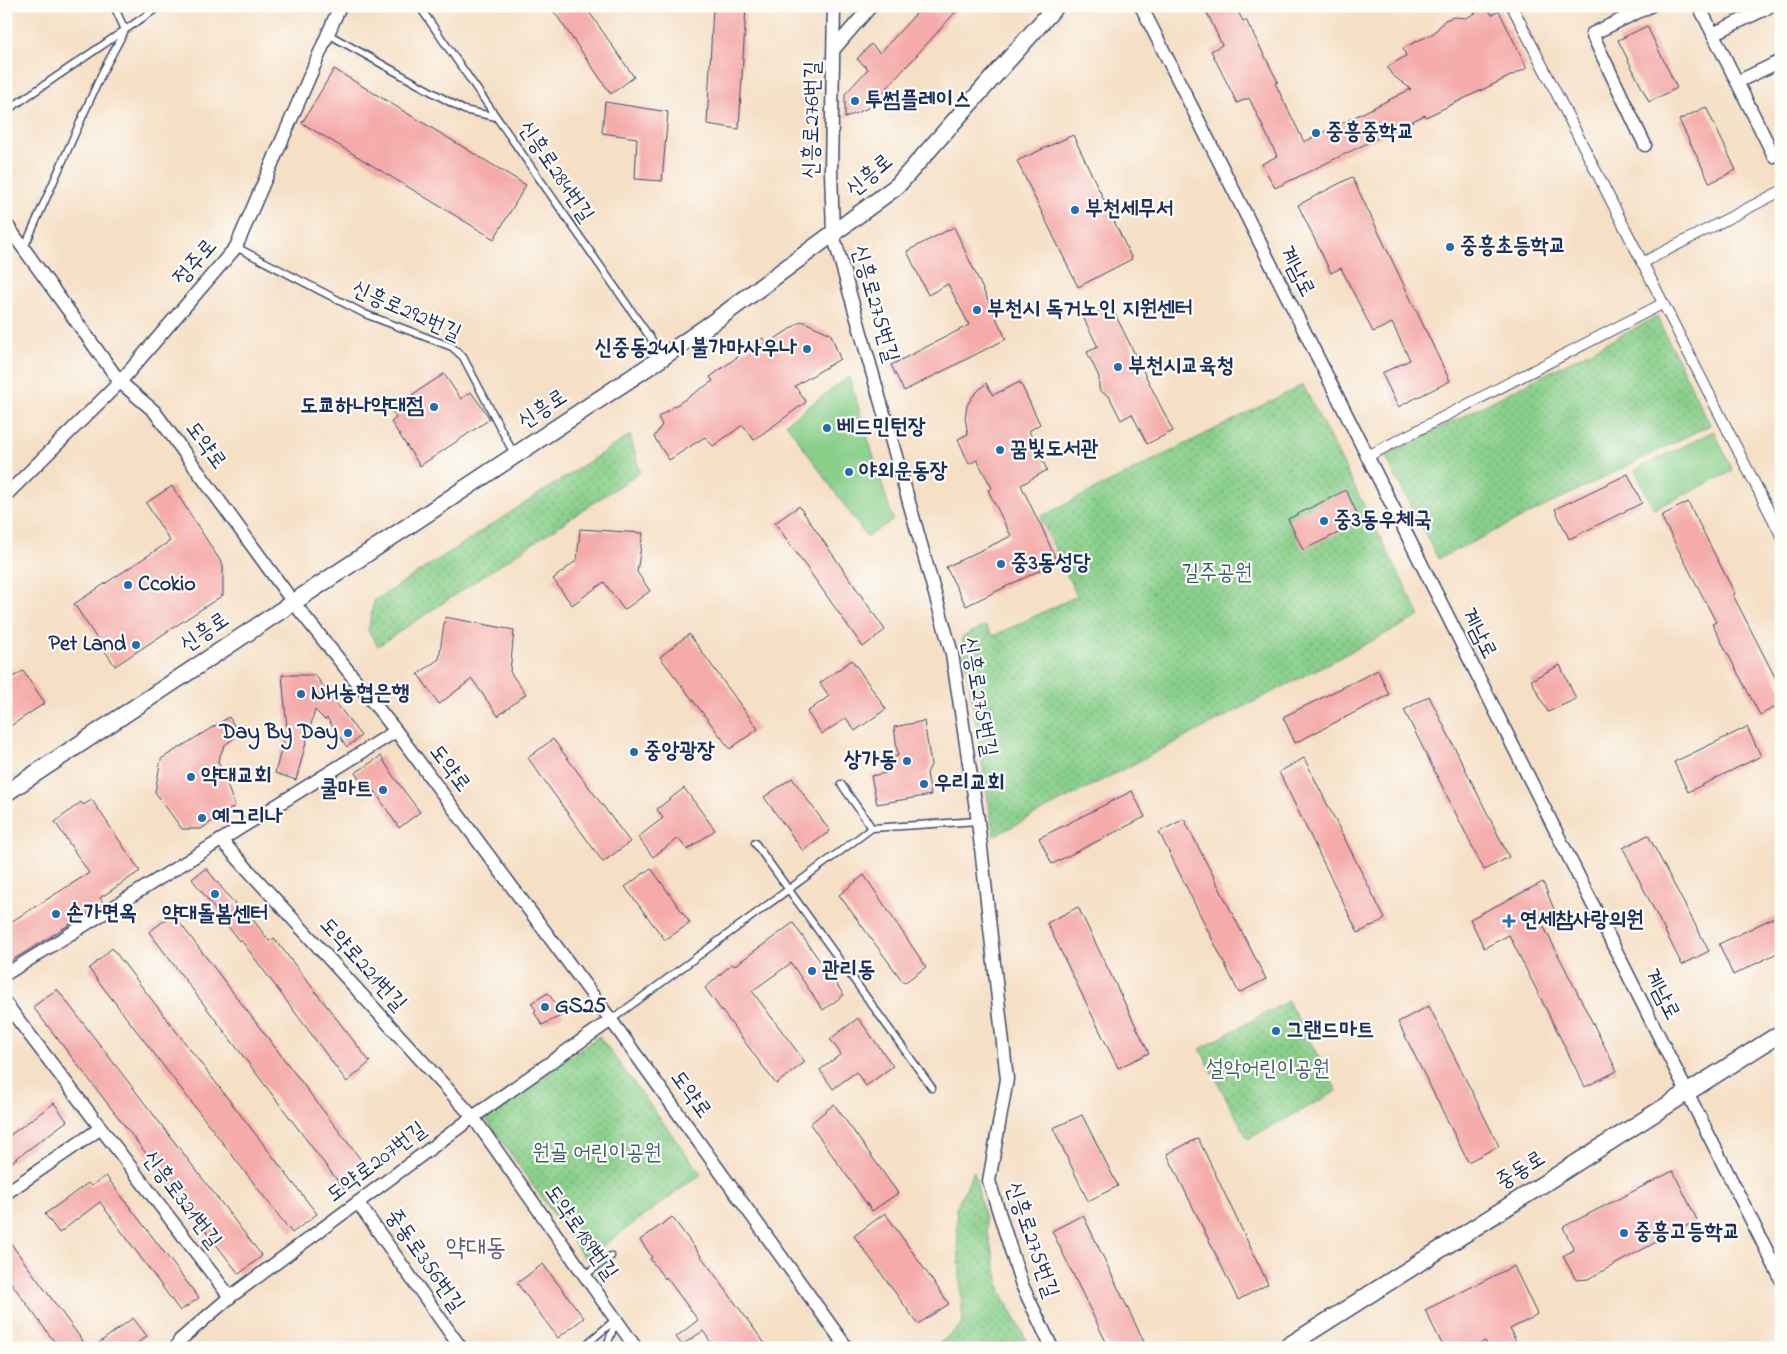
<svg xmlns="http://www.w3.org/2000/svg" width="1787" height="1354" font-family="'Indie Flower','Poor Story',sans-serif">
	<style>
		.green { fill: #89cf8a; stroke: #527f74 }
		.park { fill: url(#park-dots); stroke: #527f74 }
		.building { fill: #f4aba9 }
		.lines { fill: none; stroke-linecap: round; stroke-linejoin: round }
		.service-casing { stroke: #3c496d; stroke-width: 9 }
		.pedestrian-casing { stroke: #3c496d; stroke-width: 12 }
		.minor-casing { stroke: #3c496d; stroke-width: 15 }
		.tertiary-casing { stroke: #3c496d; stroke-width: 19 }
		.service { stroke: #fff; stroke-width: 6 }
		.pedestrian { stroke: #fff; stroke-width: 10 }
		.minor { stroke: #fff; stroke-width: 12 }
		.tertiary { stroke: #fff; stroke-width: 16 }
		.poi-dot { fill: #1f6fb2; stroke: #fdfcf7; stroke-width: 2 }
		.labels { text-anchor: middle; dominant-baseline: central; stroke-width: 4.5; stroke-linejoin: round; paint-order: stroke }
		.poi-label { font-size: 22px; font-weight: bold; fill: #1b2f5e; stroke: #fdfcf7; text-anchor: start }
		.street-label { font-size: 22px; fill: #1b2f5e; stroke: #fdfcf7 }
		.park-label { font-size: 22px; fill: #3c5f6b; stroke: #fdfcf7 }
		.quarter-label { font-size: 25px; fill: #675a78; stroke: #fdfcf7 }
	</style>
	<defs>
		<pattern id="park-dots" width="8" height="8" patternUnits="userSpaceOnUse" patternTransform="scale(1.25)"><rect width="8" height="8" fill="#89cf8a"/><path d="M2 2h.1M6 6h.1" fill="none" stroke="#6fa874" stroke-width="1.8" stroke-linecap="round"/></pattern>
	</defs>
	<rect width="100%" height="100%" fill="#fdfcf7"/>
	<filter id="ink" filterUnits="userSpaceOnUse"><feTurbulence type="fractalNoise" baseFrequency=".02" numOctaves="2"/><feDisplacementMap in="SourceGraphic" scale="10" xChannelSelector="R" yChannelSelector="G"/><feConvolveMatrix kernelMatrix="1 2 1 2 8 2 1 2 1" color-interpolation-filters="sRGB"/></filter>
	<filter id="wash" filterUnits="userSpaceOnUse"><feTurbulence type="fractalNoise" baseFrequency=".0096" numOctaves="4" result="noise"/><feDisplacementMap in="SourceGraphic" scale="20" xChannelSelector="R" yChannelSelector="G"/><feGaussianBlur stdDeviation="1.12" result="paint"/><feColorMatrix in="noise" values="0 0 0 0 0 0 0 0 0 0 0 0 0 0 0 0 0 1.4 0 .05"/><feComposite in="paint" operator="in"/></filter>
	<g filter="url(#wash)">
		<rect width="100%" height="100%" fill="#f5dfc5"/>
		<g class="green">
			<polygon points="849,377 893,520 867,537 786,423"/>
			<polygon points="1714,431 1733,471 1654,509 1635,470"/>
		</g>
		<g class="park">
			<polygon points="1657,317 1710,425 1438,559 1385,456"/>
			<polygon points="1303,385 1420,616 994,836 962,637 985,626 993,636 1077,596 1040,517"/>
			<polygon points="630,435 640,472 378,646 368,631 374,601"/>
			<polygon points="1288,1001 1337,1091 1248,1139 1200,1049"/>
			<polygon points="599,1036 701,1174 585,1259 485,1118"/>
			<polygon points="974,1171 1001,1292 1031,1348 934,1348 963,1324 956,1208"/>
		</g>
		<g id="blocks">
			<g class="building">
				<polygon points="550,6 585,6 634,77 611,94"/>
				<polygon points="713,6 746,6 739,129 707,124"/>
				<polygon points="923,6 961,6 870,107 845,118 845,94 868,69 857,59 871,44 880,53"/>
				<polygon points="1204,6 1235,6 1243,21 1246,20 1278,82 1275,83 1304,142 1411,89 1392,75 1387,67 1406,56 1403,48 1434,33 1445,20 1454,17 1466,18 1487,7 1492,15 1499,11 1527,68 1426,117 1425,115 1275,188 1262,164 1277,156 1249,98 1237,103 1211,51 1222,45"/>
				<polygon points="1647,26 1677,88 1649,102 1618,40"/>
				<polygon points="334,69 526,185 494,239 302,123"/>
				<polygon points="605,102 668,112 662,181 635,179 637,138 602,133"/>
				<polygon points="1706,107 1736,170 1710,183 1679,120"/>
				<polygon points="1073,135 1132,259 1078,287 1017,161"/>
				<polygon points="1352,177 1450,381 1398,407 1382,373 1410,360 1392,323 1373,332 1341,268 1331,273 1298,205"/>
				<polygon points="954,227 1006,339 904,391 891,365 969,325 948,284 928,295 907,251"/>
				<polygon points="1111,306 1173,431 1147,444 1132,414 1121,420 1109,396 1101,392 1099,389 1099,377 1087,352 1098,347 1084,319"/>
				<polygon points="802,321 831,334 840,359 795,386 806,402 754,440 743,425 713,446 705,437 669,460 654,437 662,425 658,417 713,381 710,377 763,338 767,344"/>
				<polygon points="444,374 461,399 471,392 490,419 420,466 391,422 396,418 390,409"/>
				<polygon points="1020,382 1040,424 1029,431 1047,470 1021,485 1039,523 1040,523 1057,562 966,606 946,567 1011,536 988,490 992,488 977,460 969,464 958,439 968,434 965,418 967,405 973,396 986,383 993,395"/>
				<polygon points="1628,474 1642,503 1569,539 1555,509"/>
				<polygon points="172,486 223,565 223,595 115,666 74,604 170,541 146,503"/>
				<polygon points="1346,490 1361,522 1303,550 1288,519"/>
				<polygon points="1688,502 1735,594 1733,595 1781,689 1781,704 1760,715 1712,624 1716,622 1661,516"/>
				<polygon points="799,506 885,630 863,647 775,523"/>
				<polygon points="580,529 643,533 637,572 650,591 624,610 604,582 572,605 553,579 577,560"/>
				<polygon points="445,617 514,630 510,672 526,694 498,716 472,679 439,704 418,674 439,659"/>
				<polygon points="689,634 758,729 730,749 660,657"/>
				<polygon points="852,660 886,709 855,731 846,718 822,734 807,712 829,696 820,683"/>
				<polygon points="1560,665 1576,699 1548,712 1531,680"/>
				<polygon points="1378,670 1389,695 1295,743 1283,717"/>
				<polygon points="23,671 45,703 6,729 6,681"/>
				<polygon points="282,675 315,675 361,736 347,747 327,718 325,720 315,710 296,780 275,773 287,728"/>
				<polygon points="1429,696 1509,857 1484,870 1404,710"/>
				<polygon points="229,717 239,734 224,746 218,761 235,806 201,829 182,829 155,792 161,759"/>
				<polygon points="924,721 931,765 927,773 931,795 877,804 871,776 886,773 884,758 898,756 894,727"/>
				<polygon points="1747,727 1761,756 1688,792 1674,762"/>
				<polygon points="553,739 630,842 603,862 528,758"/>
				<polygon points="381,756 393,776 420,812 399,828 374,790 369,793 355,773"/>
				<polygon points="1304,758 1385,919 1358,933 1279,772"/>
				<polygon points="792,778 830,831 803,851 764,797"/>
				<polygon points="684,788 715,830 687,850 678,838 653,857 638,837 663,818 657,809"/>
				<polygon points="1132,791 1145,817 1052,864 1039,838"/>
				<polygon points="92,800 140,871 100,898 104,903 6,964 6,925 89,873 55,822 81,802 83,805"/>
				<polygon points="1184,819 1266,979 1239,993 1159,832"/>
				<polygon points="1648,835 1709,951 1682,965 1623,848"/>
				<polygon points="206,868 241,912 245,909 269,941 274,938 370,1062 347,1082 241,940 239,941 192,879"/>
				<polygon points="651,868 690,923 665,940 625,887"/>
				<polygon points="864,875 926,967 904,983 839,895"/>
				<polygon points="1543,882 1555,912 1540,919 1617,1071 1585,1087 1509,935 1484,948 1470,919"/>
				<polygon points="1078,907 1149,1053 1118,1068 1047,923"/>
				<polygon points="173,914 371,1173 346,1192 149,932"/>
				<polygon points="1781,914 1781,951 1733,975 1719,944"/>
				<polygon points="793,923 844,995 823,1010 791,963 752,991 805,1062 776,1084 705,988 732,964 734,966"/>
				<polygon points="112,948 317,1214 292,1233 89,969"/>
				<polygon points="57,989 262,1256 239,1274 33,1007"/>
				<polygon points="548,993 563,1015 542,1025 534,1012 536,1010 531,1003"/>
				<polygon points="1429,1006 1499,1146 1468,1162 1398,1022"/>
				<polygon points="858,1018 893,1066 866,1086 856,1072 833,1089 820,1070 841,1054 830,1039"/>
				<polygon points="54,1103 67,1121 6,1166 6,1138"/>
				<polygon points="834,1104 898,1193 872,1211 810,1124"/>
				<polygon points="1082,1115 1118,1186 1088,1201 1053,1128"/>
				<polygon points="1198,1138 1268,1284 1238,1300 1167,1154"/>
				<polygon points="1673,1171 1697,1220 1588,1279 1576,1280 1563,1256 1574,1250 1563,1227"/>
				<polygon points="106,1176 199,1298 180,1311 100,1202 59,1233 45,1214 88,1183 91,1186"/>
				<polygon points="885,1213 949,1304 918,1324 854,1236"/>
				<polygon points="1083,1215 1147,1348 1109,1348 1052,1231"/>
				<polygon points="672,1217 712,1271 768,1348 715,1348 703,1331 682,1345 676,1337 698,1320 666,1277 665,1279 650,1259 652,1257 640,1240"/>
				<polygon points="6,1237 88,1348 59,1348 6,1276"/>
				<polygon points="543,1264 584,1318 558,1338 517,1283"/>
				<polygon points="1514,1266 1537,1314 1530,1319 1510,1329 1519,1348 1488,1348 1485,1341 1472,1348 1444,1348 1425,1310"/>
				<polygon points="133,1318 147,1336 131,1348 92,1348"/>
			</g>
		</g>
	</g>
	<g filter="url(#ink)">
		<use href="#blocks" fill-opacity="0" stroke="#3c496d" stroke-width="1"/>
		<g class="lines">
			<g class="service-casing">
				<g id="service">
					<polyline points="419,6 663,356"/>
					<polyline points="328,34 464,110 496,117"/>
					<polyline points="6,111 160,6"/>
					<polyline points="236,247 365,314 452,347 463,357 514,454"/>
					<polyline points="24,248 102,73 125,30 114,6"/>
					<polyline points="841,784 872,828"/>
					<polyline points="755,843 932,1088"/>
					<polyline points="611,1020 872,828 978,821"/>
					<polyline points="585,1275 611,1256"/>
					<polyline points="582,1348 616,1319"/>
					<polyline points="606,1348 616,1321"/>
				</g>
			</g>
			<g class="pedestrian-casing">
				<g id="pedestrian">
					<polyline points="1512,6 1781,535"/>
					<polyline points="1642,263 1781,191"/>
					<polyline points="1366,457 1662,304"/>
				</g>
			</g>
			<g class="minor-casing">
				<g id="minor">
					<polyline points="834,6 831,171 833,234 952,654 978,821 1007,1079 989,1181 1022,1285 1052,1348"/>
					<polyline points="1141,6 1781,1279"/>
					<polyline points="1699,6 1774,156"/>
					<polyline points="1713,34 1767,8"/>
					<polyline points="834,49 871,6"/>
					<polyline points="1737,82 1781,61"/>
					<polyline points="1645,145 1592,34 1650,6"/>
					<polyline points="6,224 120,382 154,411 293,602 396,731 611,1020 847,1348"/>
					<polyline points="6,495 120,382 236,247 340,6"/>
					<polyline points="221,840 473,1117 636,1348"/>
					<polyline points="6,974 396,731"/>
					<polyline points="6,1004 230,1297"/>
					<polyline points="6,1193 101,1128"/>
					<polyline points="358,1203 461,1348"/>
					<polyline points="176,1348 180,1340 230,1297 473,1117 611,1020"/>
				</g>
			</g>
			<g class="tertiary-casing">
				<g id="tertiary">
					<polyline points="6,793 663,357 719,318 897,186 1056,6"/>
					<polyline points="1285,1348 1781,1033"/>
				</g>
			</g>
			<use href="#service" class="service"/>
			<use href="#pedestrian" class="pedestrian"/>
			<use href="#minor" class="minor"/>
			<use href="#tertiary" class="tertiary"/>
		</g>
	</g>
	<g class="poi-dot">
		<circle cx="855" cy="101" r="5"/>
		<circle cx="1316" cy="133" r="5"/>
		<circle cx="1075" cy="210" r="5"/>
		<circle cx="1450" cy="247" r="5"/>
		<circle cx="977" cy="310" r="5"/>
		<circle cx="807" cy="349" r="5"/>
		<circle cx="1118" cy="367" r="5"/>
		<circle cx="434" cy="407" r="5"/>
		<circle cx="827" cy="428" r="5"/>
		<circle cx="1000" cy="450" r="5"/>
		<circle cx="849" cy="472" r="5"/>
		<circle cx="1324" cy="521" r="5"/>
		<circle cx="1001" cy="564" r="5"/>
		<circle cx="128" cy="585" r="5"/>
		<circle cx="136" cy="645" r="5"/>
		<circle cx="301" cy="694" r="5"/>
		<circle cx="348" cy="733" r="5"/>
		<circle cx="634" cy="752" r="5"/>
		<circle cx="907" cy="761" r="5"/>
		<circle cx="191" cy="777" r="5"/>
		<circle cx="924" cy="784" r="5"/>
		<circle cx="383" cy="790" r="5"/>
		<circle cx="202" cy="818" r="5"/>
		<circle cx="215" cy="894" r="5"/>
		<circle cx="56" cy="914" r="5"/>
		<path d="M1506.5 913.5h5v5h5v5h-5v5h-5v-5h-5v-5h5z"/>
		<circle cx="812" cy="971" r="5"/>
		<circle cx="545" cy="1007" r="5"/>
		<circle cx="1276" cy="1031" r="5"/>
		<circle cx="1624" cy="1233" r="5"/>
	</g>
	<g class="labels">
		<g class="poi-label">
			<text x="865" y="101">투썸플레이스</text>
			<text x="1326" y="133">중흥중학교</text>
			<text x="1085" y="210">부천세무서</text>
			<text x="1460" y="247">중흥초등학교</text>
			<text x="987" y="310">부천시 독거노인 지원센터</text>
			<text x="797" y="349" text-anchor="end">신중동24시 불가마사우나</text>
			<text x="1128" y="367">부천시교육청</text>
			<text x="424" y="407" text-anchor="end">도쿄하나약대점</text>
			<text x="837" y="428">베드민턴장</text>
			<text x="1010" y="450">꿈빛도서관</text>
			<text x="859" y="472">야외운동장</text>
			<text x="1334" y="521">중3동우체국</text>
			<text x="1011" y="564">중3동성당</text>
			<text x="138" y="585">Ccokio</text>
			<text x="126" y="645" text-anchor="end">Pet Land</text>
			<text x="311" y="694">NH농협은행</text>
			<text x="338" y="733" text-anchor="end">Day By Day</text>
			<text x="644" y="752">중앙광장</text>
			<text x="897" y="761" text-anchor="end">상가동</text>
			<text x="201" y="777">약대교회</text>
			<text x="934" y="784">우리교회</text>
			<text x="373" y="790" text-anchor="end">쿨마트</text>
			<text x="212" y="818">예그리나</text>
			<text x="66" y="914">손가면옥</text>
			<text x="215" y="915" text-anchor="middle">약대돌봄센터</text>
			<text x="1520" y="921">연세참사랑의원</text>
			<text x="822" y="971">관리동</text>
			<text x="555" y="1007">GS25</text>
			<text x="1286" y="1031">그랜드마트</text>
			<text x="1634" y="1233">중흥고등학교</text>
		</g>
		<g class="street-label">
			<text transform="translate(813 120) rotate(-89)">신흥로276번길</text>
			<text transform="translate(555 172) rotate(56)">신흥로284번길</text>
			<text transform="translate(870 176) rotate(-40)">신흥로</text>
			<text transform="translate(196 263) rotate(-49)">정주로</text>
			<text transform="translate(1296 272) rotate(63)">계남로</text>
			<text transform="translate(874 304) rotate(74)">신흥로275번길</text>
			<text transform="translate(406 312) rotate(24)">신흥로292번길</text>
			<text transform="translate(543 410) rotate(-33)">신흥로</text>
			<text transform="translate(205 446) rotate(54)">도약로</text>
			<text transform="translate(205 633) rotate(-34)">신흥로</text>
			<text transform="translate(1478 634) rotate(63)">계남로</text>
			<text transform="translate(978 697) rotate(80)">신흥로275번길</text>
			<text transform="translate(449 769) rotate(53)">도약로</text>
			<text transform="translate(362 965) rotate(48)">도약로221번길</text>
			<text transform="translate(1661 995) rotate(63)">계남로</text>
			<text transform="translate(690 1095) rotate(54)">도약로</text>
			<text transform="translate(377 1163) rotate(-37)">도약로207번길</text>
			<text transform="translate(1521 1171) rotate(-32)">중동로</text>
			<text transform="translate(181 1200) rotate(53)">신흥로321번길</text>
			<text transform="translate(580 1233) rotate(55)">도약로189번길</text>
			<text transform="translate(1031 1240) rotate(71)">신흥로275번길</text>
			<text transform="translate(424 1261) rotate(55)">중동로356번길</text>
		</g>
		<g class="park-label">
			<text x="1217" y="574">길주공원</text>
			<text x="1268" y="1070">설악어린이공원</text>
			<text x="597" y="1154">원골 어린이공원</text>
		</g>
		<g class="quarter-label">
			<text x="476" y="1249">약대동</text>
		</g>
	</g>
	<rect width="1787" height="1354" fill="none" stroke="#fdfcf7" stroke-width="25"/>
</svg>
